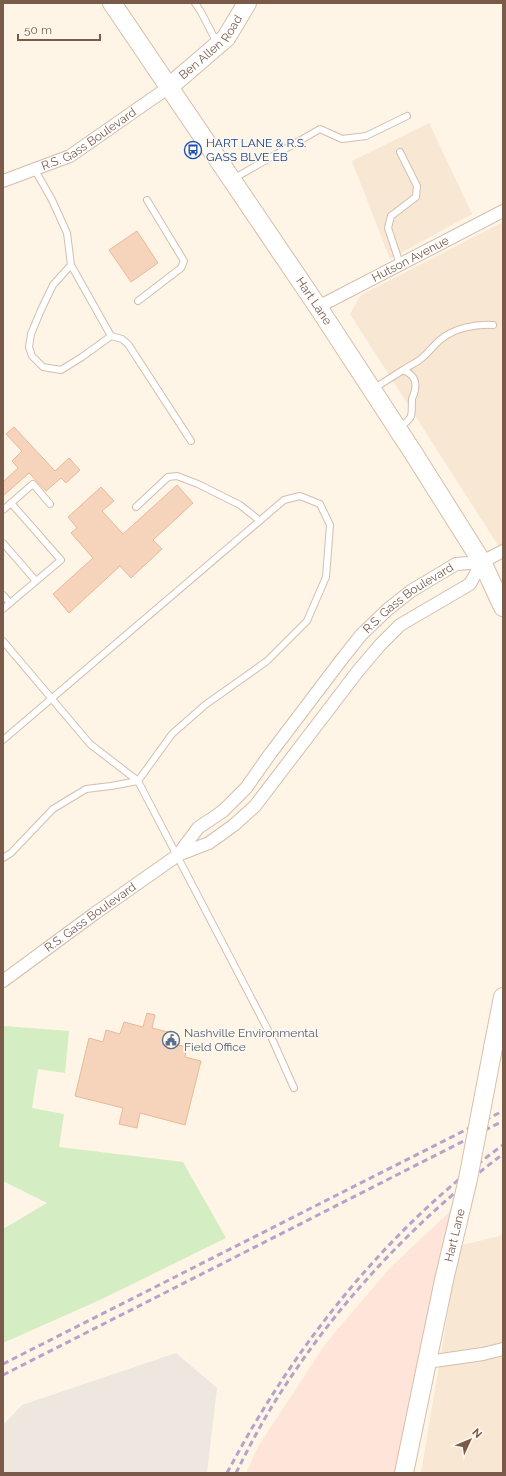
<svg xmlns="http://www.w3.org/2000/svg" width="506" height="1476" font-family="Raleway,sans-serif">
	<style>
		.residential { fill: #f7e7d3 }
		.commercial { fill: #ffe4d9 }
		.industrial { fill: #eee7e0 }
		.green { fill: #d4edc2 }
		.building { fill: #f6d3bb; stroke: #eab99a }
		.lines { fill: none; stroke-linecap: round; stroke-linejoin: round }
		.lane-casing { stroke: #d4bead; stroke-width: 8 }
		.street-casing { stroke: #d4bead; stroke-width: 14 }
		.secondary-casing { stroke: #d7beaa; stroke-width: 20 }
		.lane { stroke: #fff; stroke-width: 6 }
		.street { stroke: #fff; stroke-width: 12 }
		.secondary { stroke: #fff; stroke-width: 18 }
		.rail { stroke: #b8a2ca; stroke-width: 3; stroke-dasharray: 6 4; stroke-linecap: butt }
		.secondary-bridge-casing { stroke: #d7beaa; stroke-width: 20; stroke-linecap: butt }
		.secondary-bridge { stroke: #fff; stroke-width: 18 }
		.labels { text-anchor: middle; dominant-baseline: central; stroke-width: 3.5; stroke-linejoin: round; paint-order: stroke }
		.street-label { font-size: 12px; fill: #7a5a48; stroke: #fff8ee }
		.transit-label { font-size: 12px; fill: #164399; stroke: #fff8ee; text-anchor: start }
		.service-label { font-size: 12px; fill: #4e5e75; stroke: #fff8ee; text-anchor: start }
	</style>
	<rect width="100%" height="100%" fill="#fef5e6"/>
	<g class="residential">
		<polygon points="429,123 472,214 390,259 352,161"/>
		<polygon points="503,222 503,553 350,314 361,295"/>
		<polygon points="503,1235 503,1473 421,1473 459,1246"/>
	</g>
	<polygon class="commercial" points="463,1199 404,1473 246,1473 259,1445 326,1343 389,1269"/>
	<polygon class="industrial" points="176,1353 217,1388 207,1473 3,1473 3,1425 22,1405"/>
	<polygon class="green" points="3,1026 69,1031 65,1073 38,1069 32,1108 64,1114 59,1147 183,1162 226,1238 102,1299 3,1343 3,1229 47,1203 3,1181"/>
	<g class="building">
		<polygon points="137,231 158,263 131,282 109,250"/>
		<polygon points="14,427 55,471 69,458 80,470 66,483 61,478 46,491 29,473 3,496 3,482 18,468 12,461 22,451 6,434"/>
		<polygon points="177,485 193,503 153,540 162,549 131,578 120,566 69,613 53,594 93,558 71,533 77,528 68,517 101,487 114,501 102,511 123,534"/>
		<polygon points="147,1013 155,1015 152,1028 172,1033 170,1043 187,1047 185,1057 201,1061 185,1125 140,1113 137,1128 119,1124 123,1108 75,1096 89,1038 103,1042 106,1030 120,1034 124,1022 143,1027"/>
	</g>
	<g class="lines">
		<g class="lane-casing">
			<g id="lane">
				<polyline points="195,3 201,12 217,43"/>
				<polyline points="400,152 417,186 416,197 391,216 388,228 400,264"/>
				<polyline points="35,170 52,200 67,233 71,265 53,285 41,310 31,334 29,347 32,356 43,367 61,370 82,357 111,336 122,339 128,344 191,441"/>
				<polyline points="233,179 320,129 342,139 366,136 407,116"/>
				<polyline points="71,265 111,336"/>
				<polyline points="138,301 181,268 184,261 147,200"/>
				<path d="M403,370C409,366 416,363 422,358C428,353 433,346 440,340C454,328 475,324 493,325"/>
				<path d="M373,389L403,370C412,374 417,379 415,389C415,393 413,395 412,399C411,417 415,416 399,428"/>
				<polyline points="11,503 33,484 50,504"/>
				<polyline points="136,507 168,477 177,476 198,484 240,505 259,520"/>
				<polyline points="3,510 11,503 61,560 3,609"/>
				<polyline points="3,543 36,581"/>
				<polyline points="3,595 10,603"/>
				<polyline points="3,641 90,744 138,781 269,1032 294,1088"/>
				<polyline points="3,740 284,500 300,496 320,504 330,525 326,577 307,621 267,661 205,705 172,734 138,781 111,786 86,789 53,809 11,853 3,858"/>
			</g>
		</g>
		<g class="street-casing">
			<g id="street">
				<path id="s1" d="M3,181L70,156L169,87"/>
				<path id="s2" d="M318,307L503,211"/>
				<path id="s3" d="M178,855L198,828L223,811L246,788L270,754L342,659L361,635L387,610L411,591L456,564L482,562L503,551"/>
				<path id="s4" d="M3,981L94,914L178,855L209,843L234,825L255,806L358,671L380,645L400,625L470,584L482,562"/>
				<polyline points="427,1362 483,1354 503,1349"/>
			</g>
		</g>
		<g class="secondary-casing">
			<g id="secondary">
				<path id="s5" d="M112,3L318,307L414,454L482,562L503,607"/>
				<path id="s6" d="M169,87L226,38L247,3"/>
				<polyline points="493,1048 503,997"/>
				<polyline points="404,1473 444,1280"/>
			</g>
		</g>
		<use href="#lane" class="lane"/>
		<use href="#street" class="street"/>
		<use href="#secondary" class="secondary"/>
		<g class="rail">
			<polyline points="3,1364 503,1111"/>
			<polyline points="3,1375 503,1121"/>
			<path d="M227,1473C294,1346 386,1230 503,1145"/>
			<path d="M236,1473C250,1445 265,1416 283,1389C341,1299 417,1219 503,1154"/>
		</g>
		<g class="secondary-bridge-casing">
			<g id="secondary-bridge">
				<path id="s7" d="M444,1280L468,1179L493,1048"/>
			</g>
		</g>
		<use href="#secondary-bridge" class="secondary-bridge"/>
	</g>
	<defs>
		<g id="bus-ring" transform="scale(0.9)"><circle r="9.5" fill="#fff8ee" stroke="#1a4fb4" stroke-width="1.5"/><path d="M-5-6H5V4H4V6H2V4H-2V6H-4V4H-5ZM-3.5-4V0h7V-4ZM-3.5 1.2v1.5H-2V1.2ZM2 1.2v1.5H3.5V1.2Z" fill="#1a4fb4"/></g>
		<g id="civic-ring" transform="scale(0.9)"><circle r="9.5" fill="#fff8ee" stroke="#5c6f8a" stroke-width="1.5"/><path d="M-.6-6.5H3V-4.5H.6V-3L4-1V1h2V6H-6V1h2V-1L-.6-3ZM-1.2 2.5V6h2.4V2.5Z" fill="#5c6f8a"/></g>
	</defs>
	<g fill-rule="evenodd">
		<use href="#bus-ring" x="193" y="150"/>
		<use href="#civic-ring" x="171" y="1040"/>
	</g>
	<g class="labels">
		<g class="street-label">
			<text stroke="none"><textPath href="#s6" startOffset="58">Ben Allen Road</textPath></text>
			<text stroke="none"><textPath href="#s1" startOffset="96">R.S. Gass Boulevard</textPath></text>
			<text stroke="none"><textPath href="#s2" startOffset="104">Hutson Avenue</textPath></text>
			<text stroke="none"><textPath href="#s5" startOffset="360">Hart Lane</textPath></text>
			<text stroke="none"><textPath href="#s3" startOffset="348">R.S. Gass Boulevard</textPath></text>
			<text stroke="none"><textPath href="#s4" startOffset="108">R.S. Gass Boulevard</textPath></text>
			<text stroke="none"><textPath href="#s7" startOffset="46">Hart Lane</textPath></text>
		</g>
		<g class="transit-label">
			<text x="206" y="143">HART LANE &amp; R.S.<tspan x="206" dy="14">GASS BLVE EB</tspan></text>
		</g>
		<g class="service-label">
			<text x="184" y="1033">Nashville Environmental<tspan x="184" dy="14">Field Office</tspan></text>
		</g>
	</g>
	<rect width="506" height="1476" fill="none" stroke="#7a5a48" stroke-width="8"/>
	<g transform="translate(470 1440) rotate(46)" stroke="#fff8ee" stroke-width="3" paint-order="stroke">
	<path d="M0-3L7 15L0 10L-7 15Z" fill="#7a5a48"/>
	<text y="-6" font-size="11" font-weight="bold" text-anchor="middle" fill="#7a5a48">N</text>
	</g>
	<path d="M18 34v6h82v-6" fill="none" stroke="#7a5a48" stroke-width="2"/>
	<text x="24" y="34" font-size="12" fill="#7a5a48" stroke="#fff8ee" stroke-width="3" paint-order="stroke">50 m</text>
</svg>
